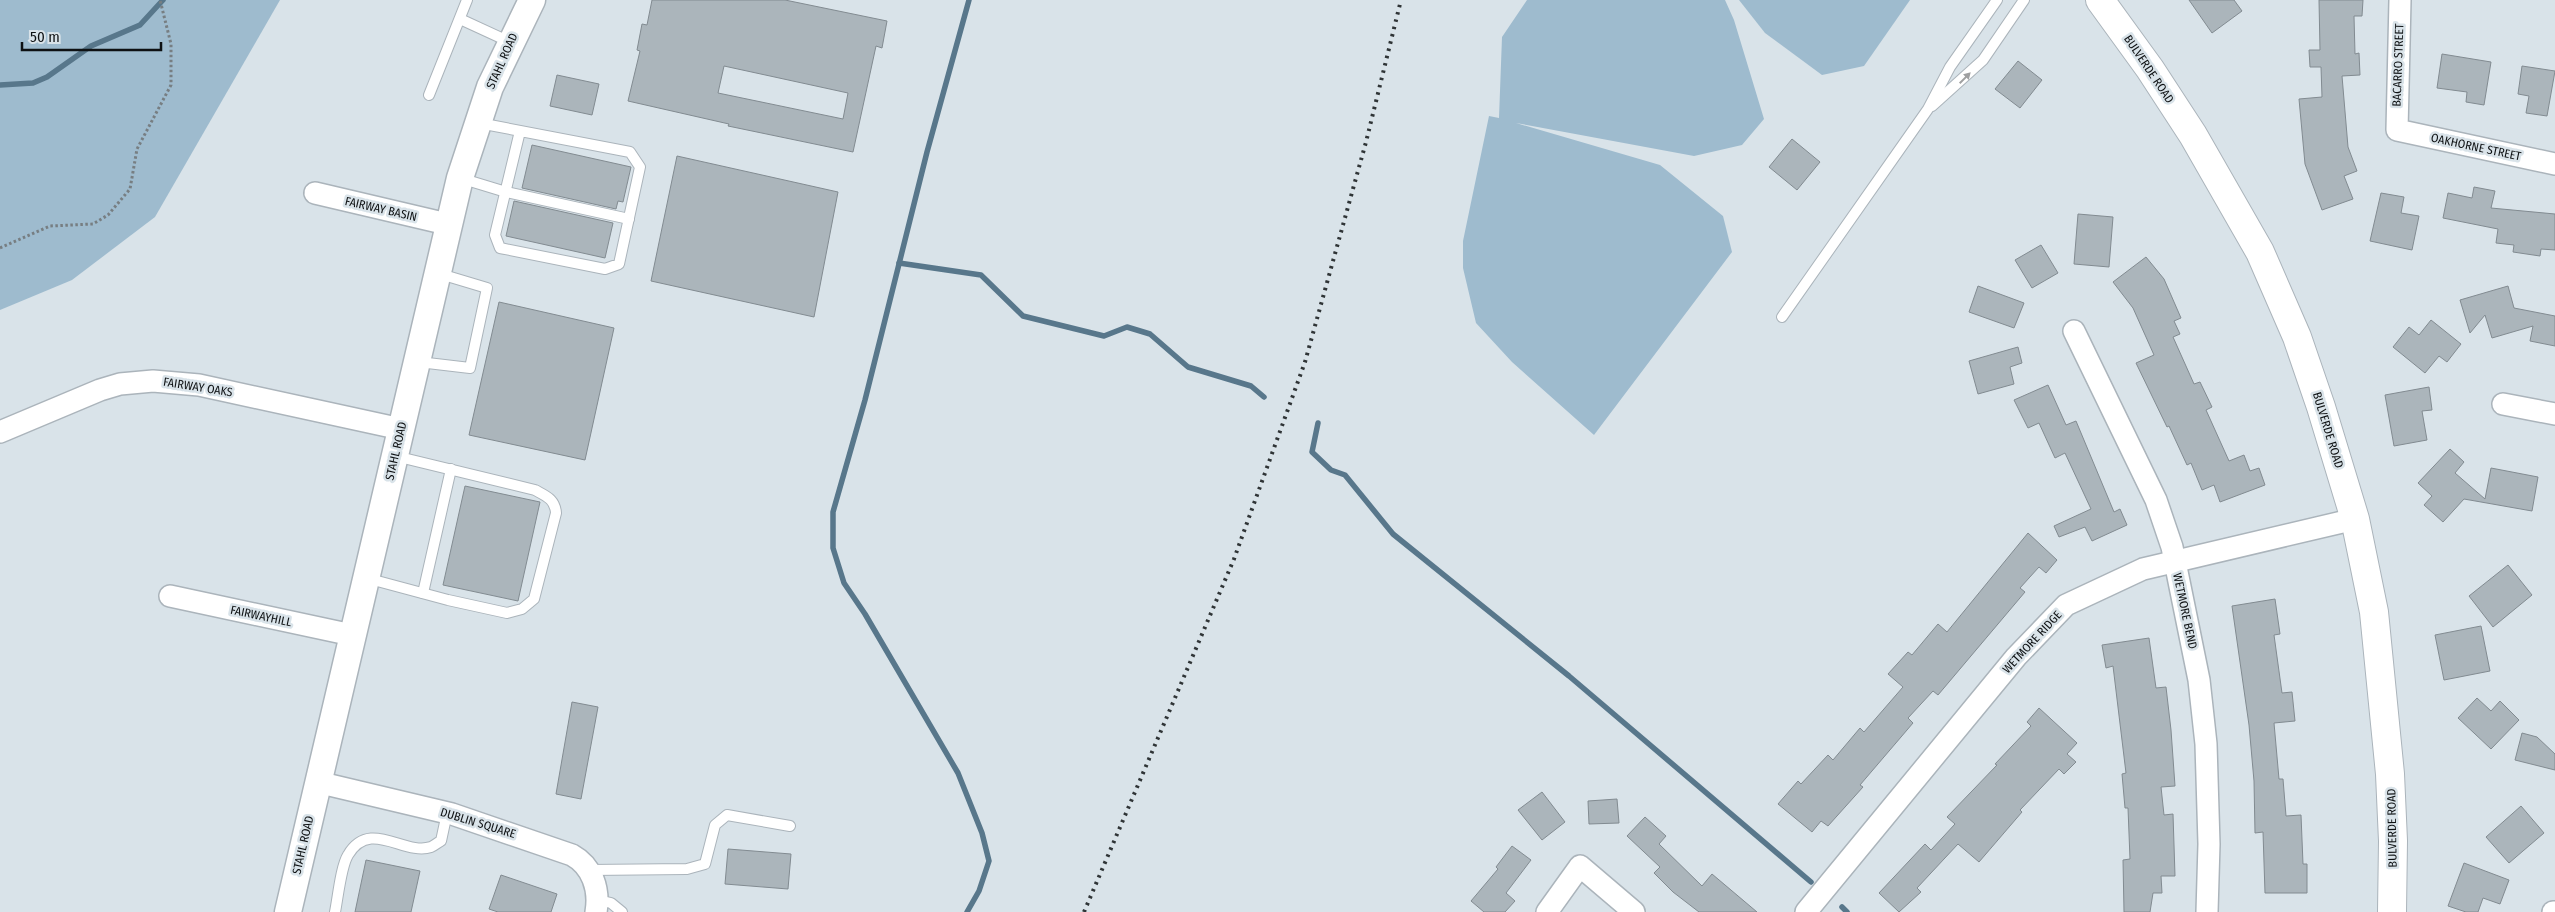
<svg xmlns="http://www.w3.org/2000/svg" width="2555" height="912" font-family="'Fira Sans Condensed',sans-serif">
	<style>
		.green { fill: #9ebbce }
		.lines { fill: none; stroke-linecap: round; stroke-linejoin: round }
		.stream { stroke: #58778b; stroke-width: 5.5 }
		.building { fill: #abb5bb; stroke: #828b91; fill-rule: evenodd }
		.service-casing { stroke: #abb4bb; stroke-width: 12 }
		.minor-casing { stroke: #abb4bb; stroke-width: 24 }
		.tertiary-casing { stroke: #abb4bb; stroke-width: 29 }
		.secondary-casing { stroke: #abb4bb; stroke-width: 30 }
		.path { stroke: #777e82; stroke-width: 3; stroke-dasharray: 2.5 2.5; stroke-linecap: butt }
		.service { stroke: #fff; stroke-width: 10 }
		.minor { stroke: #fff; stroke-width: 21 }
		.tertiary { stroke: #fff; stroke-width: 26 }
		.secondary { stroke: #fff; stroke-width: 28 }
		.rail { stroke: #2f3436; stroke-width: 4; stroke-dasharray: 2.5 5; stroke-linecap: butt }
		.oneway { fill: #9fa0a1 }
		.labels { text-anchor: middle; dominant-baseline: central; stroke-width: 5; stroke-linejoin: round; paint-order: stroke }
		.street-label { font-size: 12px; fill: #0e1113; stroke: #d9e3e9 }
	</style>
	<rect width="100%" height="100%" fill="#d9e3e9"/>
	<g class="green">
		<polygon points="0,0 280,0 155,217 72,280 0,310"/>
		<polygon points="1527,0 1725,0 1734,20 1764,119 1742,145 1694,156 1516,123 1660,165 1723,216 1732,252 1594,435 1512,362 1476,323 1463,268 1463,241 1489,116 1499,118 1502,37"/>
		<polygon points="1739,0 1910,0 1864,66 1822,75 1765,33"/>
	</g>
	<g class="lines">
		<g class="stream">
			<polyline points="0,85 33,83 47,77 91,46 140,25 163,0"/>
			<polyline points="899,263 981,275 1023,316 1104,336 1127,327 1150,334 1188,367 1251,386 1264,397"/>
			<polyline points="1318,423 1312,452 1331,470 1345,475 1393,534 1569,676 1811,882"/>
			<polyline points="1842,907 1847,912"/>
			<polyline points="967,912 979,891 989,861 982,833 958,773 865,614 844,583 833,548 833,512 865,400 927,152 969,0"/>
		</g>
	</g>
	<g class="building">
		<path d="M652,0H785L887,21L882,48L876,46L853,152L728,126L729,124L628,101L640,51L637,50L642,24L647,25ZM724,66L848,93L843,119L718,93Z"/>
		<polygon points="2189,0 2234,0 2242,11 2212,33"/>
		<polygon points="2319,0 2363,0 2362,16 2354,16 2355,54 2359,53 2360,75 2342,76 2348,147 2357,171 2344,176 2353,199 2322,210 2305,164 2299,99 2322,97 2321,67 2310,67 2309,50 2320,50"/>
		<polygon points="2442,54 2491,62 2484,105 2466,102 2467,92 2437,88"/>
		<polygon points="2018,61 2042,80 2020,108 1995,89"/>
		<polygon points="2522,66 2555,71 2547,116 2526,113 2529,96 2518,94"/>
		<polygon points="557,75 599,84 592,115 550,106"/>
		<polygon points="1792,139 1820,162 1797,190 1769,167"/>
		<polygon points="532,145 631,167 623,202 618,201 616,209 522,188"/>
		<polygon points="677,156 838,192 814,317 651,281"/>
		<polygon points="2474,187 2495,191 2491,208 2555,214 2555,250 2541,249 2540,256 2513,252 2514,245 2496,243 2498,229 2443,218 2448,193 2472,198"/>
		<polygon points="2381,193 2404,197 2401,213 2419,216 2412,250 2370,241"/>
		<polygon points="514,201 613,223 605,258 506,236"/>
		<polygon points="2078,214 2113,217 2109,267 2074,264"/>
		<polygon points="2041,245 2058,273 2032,288 2015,260"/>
		<polygon points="2146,257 2164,279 2181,318 2174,321 2180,334 2173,337 2194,384 2200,382 2212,407 2206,410 2229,461 2244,455 2250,471 2259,468 2265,485 2220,502 2214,485 2202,490 2191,463 2187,465 2169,426 2167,427 2136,363 2154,355 2133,308 2113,282"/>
		<polygon points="1978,286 2024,303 2014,328 1969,312"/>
		<polygon points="2508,286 2514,308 2555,316 2555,346 2530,341 2533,326 2492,338 2485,315 2470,333 2460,300"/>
		<polygon points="499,302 614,328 585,460 469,435"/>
		<polygon points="2431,320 2461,344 2447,362 2439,356 2425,373 2393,347 2409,327 2419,335"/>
		<polygon points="2018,347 2022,363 2010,367 2014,384 1978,394 1969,361"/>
		<polygon points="2048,385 2066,425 2076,421 2114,512 2120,509 2127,525 2092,541 2085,527 2059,537 2054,526 2091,509 2065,453 2055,458 2039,423 2028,428 2014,400"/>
		<polygon points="2429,387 2432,410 2422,411 2427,440 2394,446 2385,395"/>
		<polygon points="2450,449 2464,462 2455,473 2485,499 2491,468 2538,477 2532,511 2464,499 2443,522 2424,505 2432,496 2418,483"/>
		<polygon points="465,486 540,502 518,601 443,585"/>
		<polygon points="2028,533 2057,560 2046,573 2039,567 2020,588 2025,592 1938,695 1933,691 1908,718 1913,723 1860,785 1863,787 1828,826 1821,821 1812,832 1778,804 1798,781 1801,784 1828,755 1833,760 1860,728 1864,732 1903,687 1888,674 1908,652 1912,655 1938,624 1947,632"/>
		<polygon points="2508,565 2532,595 2493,627 2469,596"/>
		<polygon points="2275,599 2280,634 2274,635 2282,693 2292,692 2295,721 2274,723 2279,779 2283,779 2286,816 2301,815 2303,864 2307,864 2307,893 2265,893 2263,832 2255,833 2254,781 2249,725 2232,606"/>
		<polygon points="2481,626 2490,671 2444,680 2435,635"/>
		<polygon points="2149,638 2156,688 2166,687 2171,730 2175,786 2161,787 2164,815 2173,814 2175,876 2161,876 2162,893 2153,893 2150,912 2124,912 2123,860 2130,859 2128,808 2125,808 2122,774 2126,773 2113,666 2106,668 2102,645"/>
		<polygon points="2477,698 2491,711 2500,701 2519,720 2491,749 2458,718"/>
		<polygon points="572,702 598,707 581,799 556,794"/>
		<polygon points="2039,708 2077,743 2067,754 2076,762 2064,774 2059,769 2020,810 2022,812 1979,862 1958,844 1917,888 1921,892 1899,912 1879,893 1925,844 1931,850 1955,824 1947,817 1997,765 1995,764 2031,726 2027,722"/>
		<polygon points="2522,733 2537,737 2555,754 2555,770 2515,760"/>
		<polygon points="1542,792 1565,822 1542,840 1518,810"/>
		<polygon points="1617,799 1619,823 1589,824 1588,801"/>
		<polygon points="2521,806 2544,833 2509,863 2486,837"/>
		<polygon points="1645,817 1666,836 1659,844 1702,886 1712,874 1757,912 1699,912 1673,892 1654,873 1660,867 1627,836"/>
		<polygon points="1512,846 1531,860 1506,893 1515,901 1505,912 1484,912 1471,901 1498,869 1496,867"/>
		<polygon points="728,849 791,854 788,889 725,884"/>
		<polygon points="366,860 420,871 411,912 355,912"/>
		<polygon points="2464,863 2509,880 2500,904 2483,898 2478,912 2466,912 2448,906"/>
		<polygon points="501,875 557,894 551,912 498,912 489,909"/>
	</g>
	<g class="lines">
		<g class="service-casing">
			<g id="service">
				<polyline points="460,19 510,42"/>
				<polyline points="429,95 467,0"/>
				<polyline points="1932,106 1983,60 2024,0"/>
				<polyline points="479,123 630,152 640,167 619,264 605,269 500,248 495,235 520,131"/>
				<polyline points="460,178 506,192 629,219"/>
				<polyline points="1782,317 1928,109 1950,67 1997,0"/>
				<polyline points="419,362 470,368 487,288 437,273"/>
				<path d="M366,578L448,600L507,613L522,609L534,599L556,513C555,499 546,496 535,490L395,456"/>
				<polyline points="423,593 451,469"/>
				<polyline points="589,870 687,869 705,864 715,825 727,815 790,826"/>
				<polyline points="598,900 611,903 622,912"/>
				<path d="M335,912C338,897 341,866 348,855C370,818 404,856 431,847C434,846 438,842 441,841L447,813"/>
			</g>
		</g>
		<g class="minor-casing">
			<g id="minor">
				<polyline points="2400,0 2397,130 2555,164"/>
				<polyline points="315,193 447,224"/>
				<polyline points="2074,331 2156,500 2172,547 2199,680 2206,744 2209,844 2207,912"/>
				<polyline points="2503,404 2555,414"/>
				<polyline points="0,432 100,390 120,384 153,381 199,385 401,429"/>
				<polyline points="170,596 352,635"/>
				<path d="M317,782L452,814L572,855C592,866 600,889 596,912"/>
				<polyline points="1547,912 1580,866 1634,912"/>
				<polyline points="1806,912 2016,657 2066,605 2143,569 2355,519"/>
				<polyline points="2553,912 2554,912"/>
			</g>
		</g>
		<g class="tertiary-casing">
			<polyline id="tertiary" points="288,912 460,178 490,87 532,0"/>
		</g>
		<g class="secondary-casing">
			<polyline id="secondary" points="2100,0 2150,69 2193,135 2260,252 2297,337 2321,407 2355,519 2374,612 2390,774 2393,841 2392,912"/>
		</g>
		<polyline class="path" points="0,248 50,226 93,224 108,215 130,189 137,149 171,85 171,44 160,0"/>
		<use href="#service" class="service"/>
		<use href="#minor" class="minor"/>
		<use href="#tertiary" class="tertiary"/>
		<use href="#secondary" class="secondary"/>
		<polyline class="rail" points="1084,912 1234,559 1305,362 1366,142 1401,0"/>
	</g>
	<defs><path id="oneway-solid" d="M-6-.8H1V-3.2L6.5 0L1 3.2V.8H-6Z" transform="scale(1.25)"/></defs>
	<use class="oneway" href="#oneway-solid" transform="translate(1965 78) rotate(-45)"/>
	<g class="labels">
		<g class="street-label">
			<text transform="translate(502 61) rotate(-66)">STAHL ROAD</text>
			<text transform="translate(2398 65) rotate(-88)">BACARRO STREET</text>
			<text transform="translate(2149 69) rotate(56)">BULVERDE ROAD</text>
			<text transform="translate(2476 147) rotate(12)">OAKHORNE STREET</text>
			<text transform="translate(381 209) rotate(13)">FAIRWAY BASIN</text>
			<text transform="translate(198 387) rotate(9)">FAIRWAY OAKS</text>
			<text transform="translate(2328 430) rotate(73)">BULVERDE ROAD</text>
			<text transform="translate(396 451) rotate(-77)">STAHL ROAD</text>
			<text transform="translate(2185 611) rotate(78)">WETMORE BEND</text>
			<text transform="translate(261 616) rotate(12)">FAIRWAYHILL</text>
			<text transform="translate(2032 642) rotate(-47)">WETMORE RIDGE</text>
			<text transform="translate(478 823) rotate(17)">DUBLIN SQUARE</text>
			<text transform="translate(2392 828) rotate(-91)">BULVERDE ROAD</text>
			<text transform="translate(303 845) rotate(-77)">STAHL ROAD</text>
		</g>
	</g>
	<path d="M22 42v8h139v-8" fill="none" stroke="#0e1113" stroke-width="2.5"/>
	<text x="30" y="42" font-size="15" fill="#0e1113" stroke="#d9e3e9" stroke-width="4" paint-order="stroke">50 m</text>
</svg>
